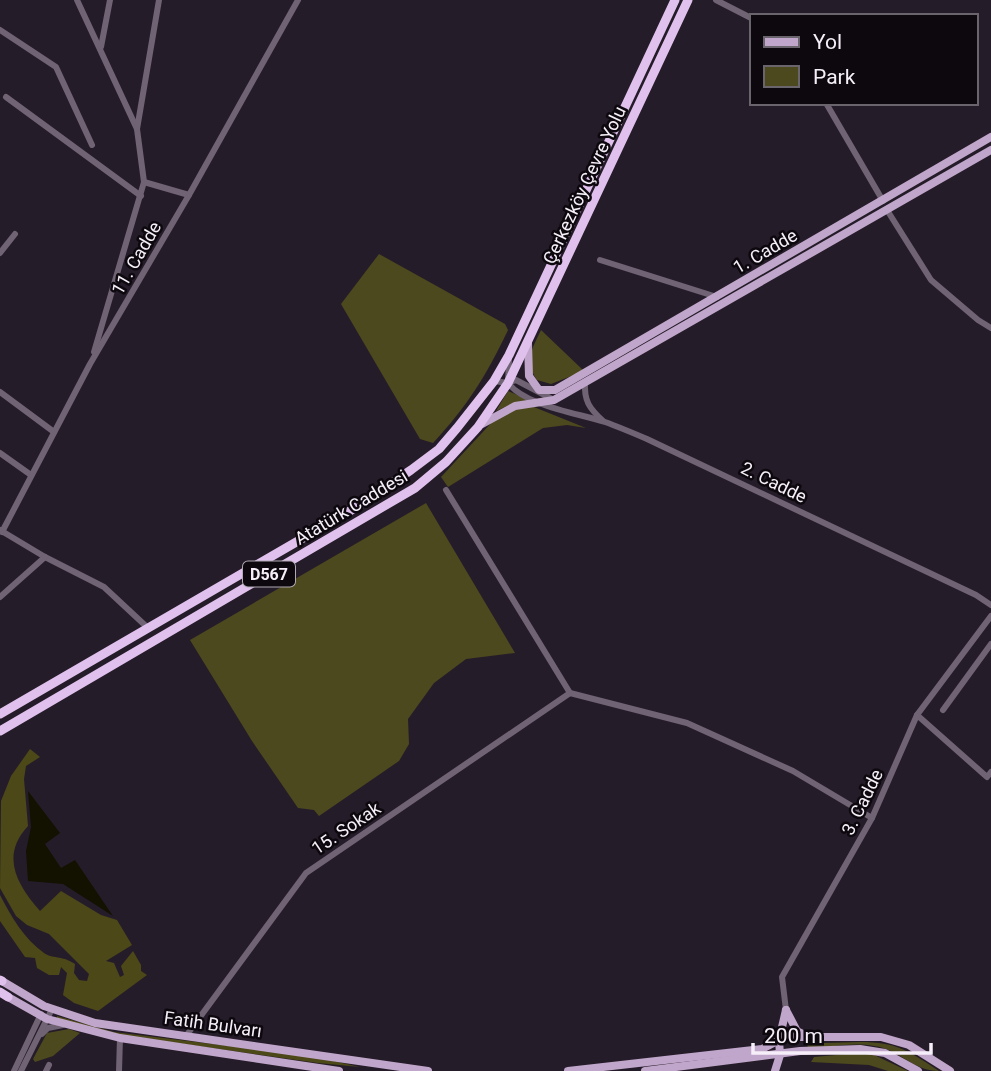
<svg xmlns="http://www.w3.org/2000/svg" width="991" height="1071" font-family="Roboto,sans-serif">
	<style>
		.green { fill: #4c491e }
		.forest { fill: #4c4818 }
		.water { fill: #131100 }
		.lines { fill: none; stroke-linecap: round; stroke-linejoin: round }
		.minor { stroke: #6f6374; stroke-width: 6 }
		.major { stroke: #c0a6ca; stroke-width: 8 }
		.highway { stroke: #e0c1ed; stroke-width: 9 }
		.labels { text-anchor: middle; dominant-baseline: central; stroke-width: 5; stroke-linejoin: round; paint-order: stroke }
		.shield { fill: #0c080e; stroke: #b0aab2; stroke-width: 2 }
		.shield-label { font-size: 16px; font-weight: bold; fill: #f6eff9 }
		.street-label { font-size: 18px; fill: #f6eff9; stroke: #0c080e }
	</style>
	<rect width="100%" height="100%" fill="#251c29"/>
	<g class="green">
		<path d="M379,254L505,324L508,330C486,376 468,405 433,443L420,439L341,304Z"/>
		<path d="M541,330L584,371L551,384L537,380C524,361 532,349 541,330Z"/>
		<polygon points="508,391 529,400 514,403 496,411"/>
		<polygon points="529,405 586,428 567,425 543,428 448,487 441,477 494,420 501,414"/>
		<polygon points="426,503 515,653 466,659 434,683 408,719 409,744 399,761 319,816 314,810 298,808 252,741 190,640"/>
		<polygon points="69,1029 80,1033 53,1056 35,1062 33,1059 47,1033"/>
		<path d="M807,1042C833,1045 859,1039 885,1044C905,1047 922,1060 939,1071C912,1071 900,1049 874,1046C853,1042 829,1047 808,1049Z"/>
		<polygon points="858,1053 872,1054 908,1071 888,1071 869,1065 811,1062 814,1057"/>
	</g>
	<g class="forest">
		<path d="M30,749L40,757L26,766L24,779L28,826C0,856 17,885 40,911L61,891L101,915L117,920L132,945L106,961L114,963L120,977L124,975L121,966L133,951L141,965V971L147,975L98,1011L74,1003L63,995L67,973L61,967L59,975H49L37,968L35,958L25,957L0,921V895C11,916 24,939 44,953C52,959 62,955 75,964L74,973L79,980L87,981L89,974L49,934L27,925L16,916L0,888L1,801L11,776Z"/>
		<polygon points="57,1016 114,1032 311,1056 360,1067 318,1063 114,1034 57,1018"/>
	</g>
	<polygon class="water" points="28,791 60,833 45,844 61,868 75,860 113,916 63,884 28,881 26,851 31,827"/>
	<g class="lines">
		<g class="minor">
			<polyline points="77,0 137,129 144,182 94,352"/>
			<polyline points="716,0 751,18"/>
			<polyline points="0,30 56,67 92,145"/>
			<polyline points="101,47 110,0"/>
			<polyline points="6,97 141,196"/>
			<polyline points="826,103 883,201"/>
			<polyline points="137,129 159,0"/>
			<polyline points="144,182 189,195"/>
			<polyline points="887,210 931,280 978,320 991,328"/>
			<polyline points="0,253 15,234"/>
			<polyline points="600,260 717,297"/>
			<path d="M509,359L508,383C526,406 577,413 605,422C619,427 633,433 647,439L976,595L991,605"/>
			<polyline points="494,381 508,383 516,380 554,400"/>
			<path d="M585,382C584,401 589,408 603,421"/>
			<polyline points="0,392 54,432"/>
			<polyline points="0,453 31,475"/>
			<polyline points="446,490 570,693"/>
			<polyline points="0,530 45,557 104,587 148,628"/>
			<polyline points="2,532 90,364 189,195 298,0"/>
			<polyline points="0,597 45,557"/>
			<polyline points="943,710 991,644"/>
			<polyline points="917,715 987,777 991,772"/>
			<polyline points="786,1010 782,977 872,818 917,715 991,616"/>
			<polyline points="42,1034 48,1028 63,1025"/>
			<polyline points="186,1036 306,873 570,693 687,723 793,771 872,818"/>
			<polyline points="14,1071 41,1014"/>
			<polyline points="21,1071 52,1009"/>
			<polyline points="46,1071 49,1065"/>
			<polyline points="119,1071 120,1038"/>
		</g>
		<g class="major">
			<polyline points="528,343 529,376 539,390 555,390 991,137"/>
			<polyline points="482,424 515,406 554,400 991,150"/>
			<polyline points="2,981 44,1006 95,1023 428,1071"/>
			<polyline points="8,997 47,1019 120,1038 339,1071"/>
			<polyline points="786,1010 797,1031 807,1036"/>
			<polyline points="568,1071 762,1049 785,1037 881,1037 909,1045 950,1071"/>
			<polyline points="645,1071 800,1051 860,1049 885,1053 918,1071"/>
			<polyline points="775,1071 780,1055 779,1040 786,1010"/>
		</g>
		<g class="highway">
			<polyline points="0,714 360,505 411,470 439,449 457,428 494,381 509,355 675,0"/>
			<polyline points="0,731 415,488 446,462 478,427 508,383 688,0"/>
			<polyline points="0,980 2,981"/>
			<polyline points="0,992 8,997"/>
		</g>
	</g>
	<g class="labels">
		<rect class="shield" x="243" y="561.5" width="52" height="25" rx="5"/>
		<g class="shield-label">
			<text x="269" y="574">D567</text>
		</g>
		<g class="street-label">
			<text transform="translate(584 185) rotate(-65)">Çerkezköy Çevre Yolu</text>
			<text transform="translate(765 251) rotate(-30)">1. Cadde</text>
			<text transform="translate(136 258) rotate(-60)">11. Cadde</text>
			<text transform="translate(774 482) rotate(26)">2. Cadde</text>
			<text transform="translate(351 507) rotate(-31)">Atatürk Caddesi</text>
			<text transform="translate(862 802) rotate(-64)">3. Cadde</text>
			<text transform="translate(346 828) rotate(-34)">15. Sokak</text>
			<text transform="translate(213 1024) rotate(8)">Fatih Bulvarı</text>
		</g>
	</g>
	<rect x="750" y="14" width="228" height="91" fill="#0c080e" stroke="#6a646c" stroke-width="2"/>
	<rect x="764" y="37" width="35" height="10" fill="#c0a6ca" stroke="#6a646c" stroke-width="2"/>
	<text x="813" y="49" font-size="21" fill="#f6eff9">Yol</text>
	<rect x="764" y="66" width="35" height="21" fill="#4c491e" stroke="#6a646c" stroke-width="2"/>
	<text x="813" y="84" font-size="21" fill="#f6eff9">Park</text>
	<path d="M753 1043v10h178v-10" fill="none" stroke="#f6eff9" stroke-width="3.5"/>
	<text x="764" y="1043" font-size="21" fill="#f6eff9" stroke="#0c080e" stroke-width="5" paint-order="stroke">200 m</text>
</svg>
